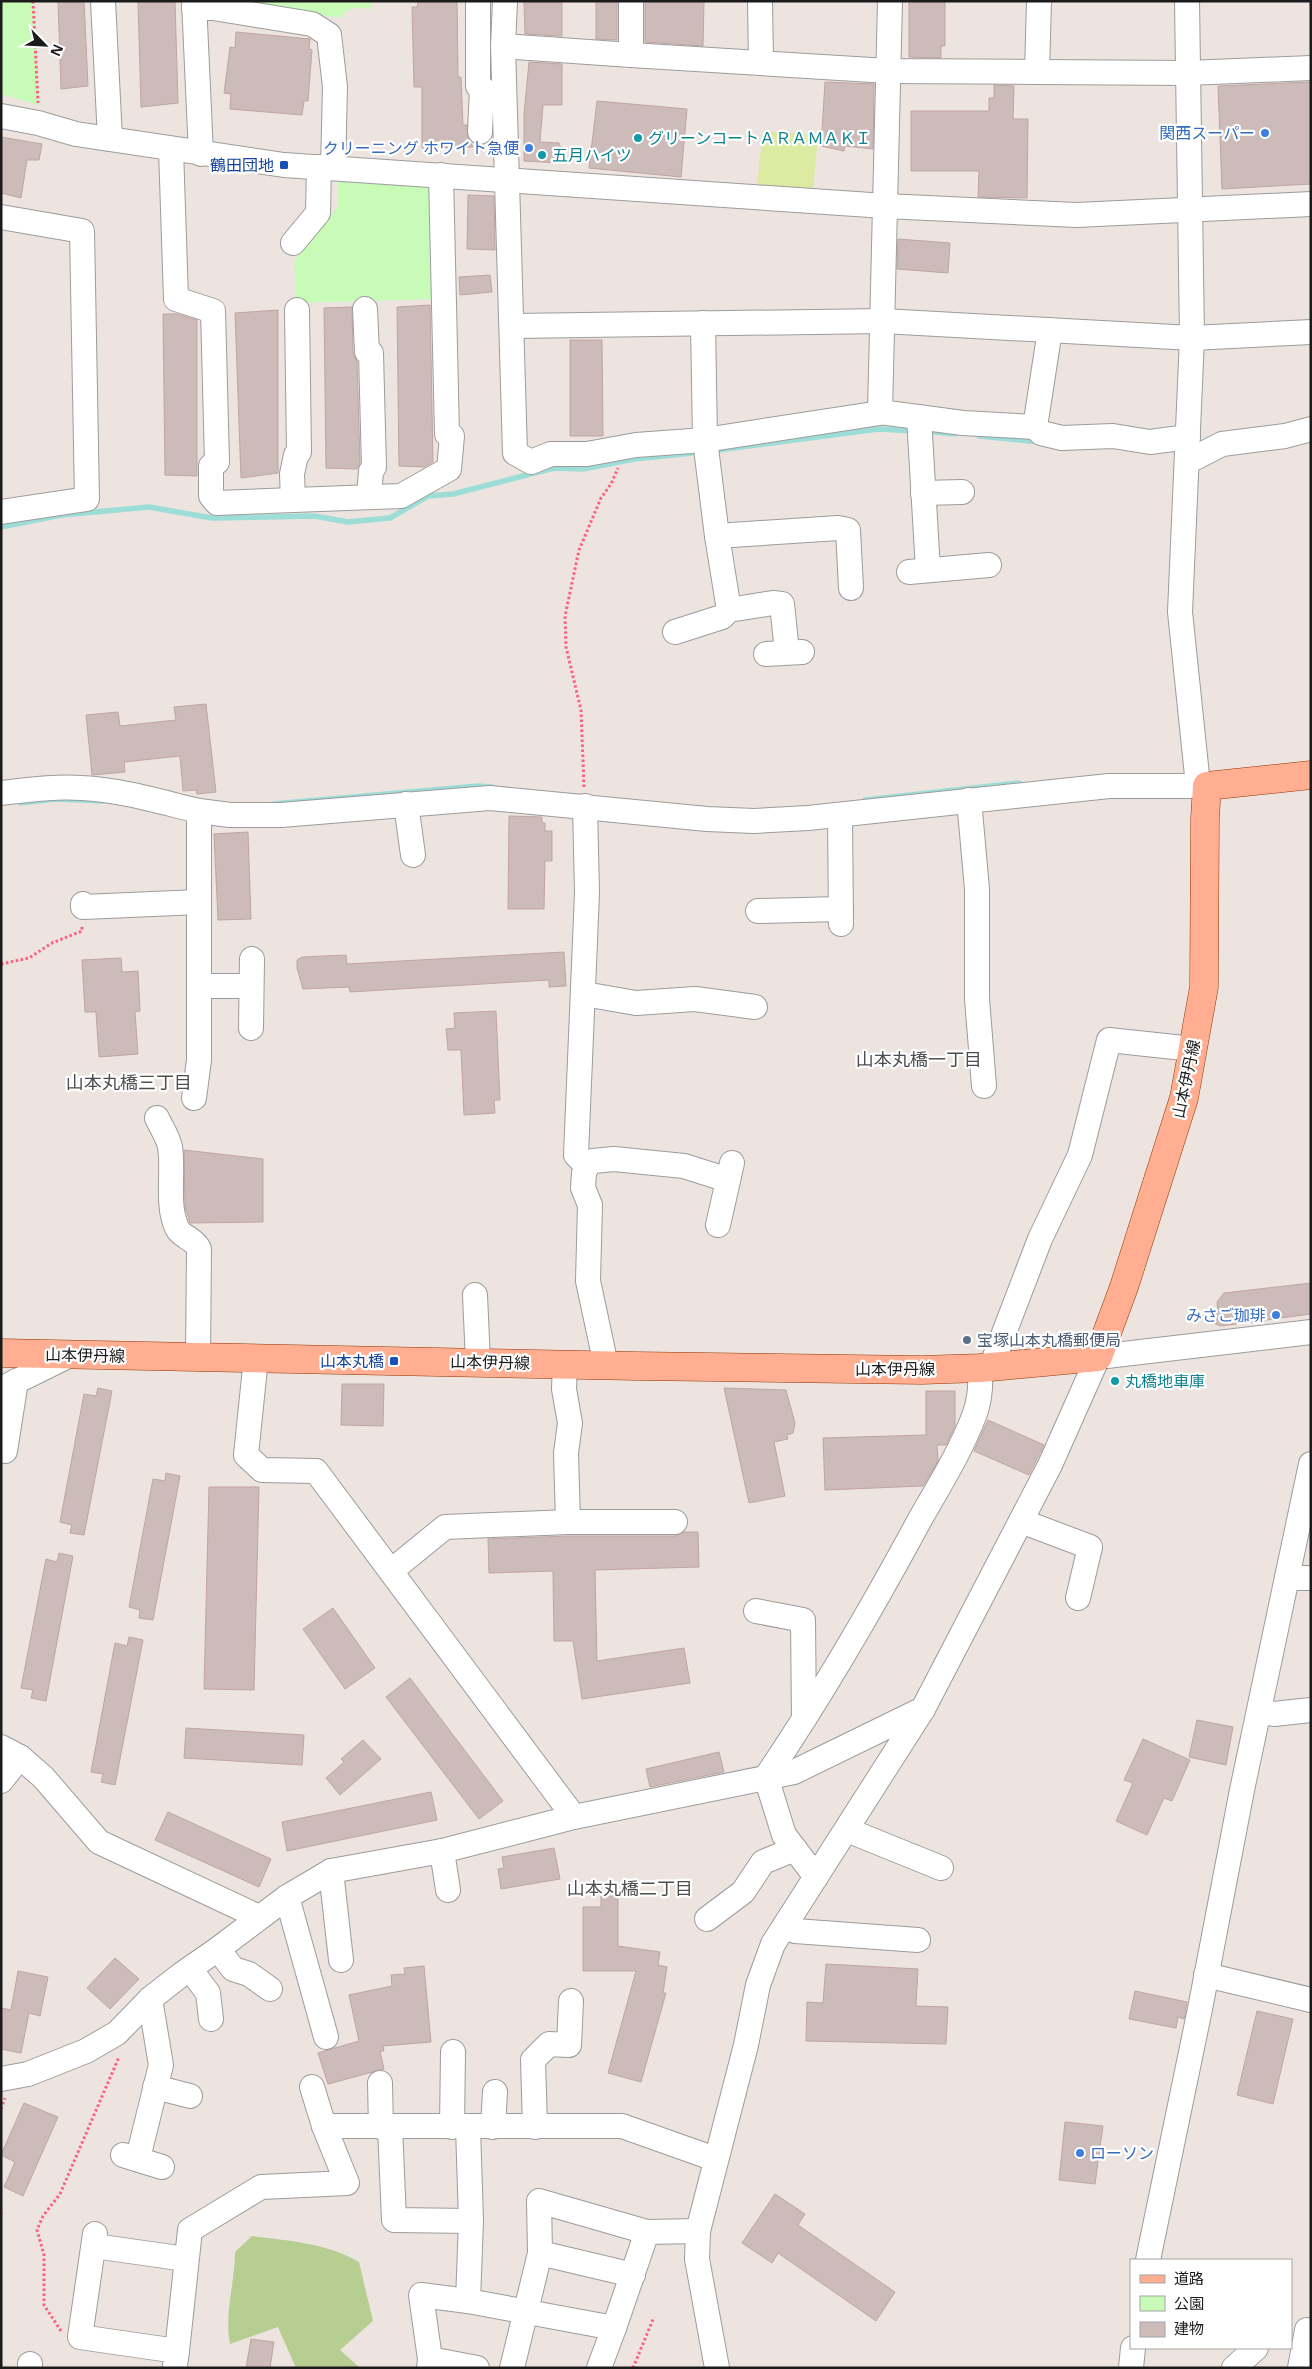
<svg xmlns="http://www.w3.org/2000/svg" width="1312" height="2369" font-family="'Open Sans','Noto Sans JP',sans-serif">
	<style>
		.grass { fill: #dceaa2 }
		.forest { fill: #b7ce92 }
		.park { fill: #c8fbb8 }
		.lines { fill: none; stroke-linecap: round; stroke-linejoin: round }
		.stream { stroke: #9dddd7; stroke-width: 5.5 }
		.building { fill: #cdbbb9; stroke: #bfa5a1 }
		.minor-casing { stroke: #9c9c9c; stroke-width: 26 }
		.major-casing { stroke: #913400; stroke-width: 29 }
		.path { stroke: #fe5f80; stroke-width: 3; stroke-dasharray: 2.5 2.5; stroke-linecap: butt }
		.minor { stroke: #fff; stroke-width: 24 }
		.major { stroke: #ffae92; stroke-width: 28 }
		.shop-dot { fill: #3f7fe0; stroke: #fff; stroke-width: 2 }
		.culture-dot { fill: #0f9aa8; stroke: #fff; stroke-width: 2 }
		.transit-dot { fill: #1a4fb4; stroke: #fff; stroke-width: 2 }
		.service-dot { fill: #5c6f8a; stroke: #fff; stroke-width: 2 }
		.labels { text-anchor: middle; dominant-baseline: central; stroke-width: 4.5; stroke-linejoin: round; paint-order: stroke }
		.shop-label { font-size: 16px; fill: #366cbe; stroke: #fff; text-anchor: end }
		.culture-label { font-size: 16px; fill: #0d838f; stroke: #fff; text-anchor: start }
		.transit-label { font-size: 16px; fill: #164399; stroke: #fff; text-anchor: end }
		.street-label { font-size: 16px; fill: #1b1b1b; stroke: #fff }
		.service-label { font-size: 16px; fill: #4e5e75; stroke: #fff; text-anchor: start }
		.neighbourhood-label { font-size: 18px; fill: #4e4e4e; stroke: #fff }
	</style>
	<rect width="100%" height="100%" fill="#ede4df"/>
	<polygon class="grass" points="763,131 818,135 813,191 757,184"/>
	<path class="forest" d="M252,2236C289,2241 327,2243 359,2262L373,2321L340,2350L360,2368H296L278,2327L230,2344C224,2313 235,2283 235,2252Z"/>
	<g class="park">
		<polygon points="1,1 33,1 39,105 1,94"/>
		<path d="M218,1H371V9C359,8 348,5 341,18Z"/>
		<polygon points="338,176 428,184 434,191 436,299 296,303 294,261 338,207"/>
	</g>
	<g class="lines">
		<g class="stream">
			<polyline points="924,431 955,434"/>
			<polyline points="979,436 1040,442"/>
			<polyline points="711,451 878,429 915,431"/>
			<polyline points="1,527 62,515 149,507 212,518 314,516 348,522 390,518 428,496 453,494 554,468 583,469 634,459 702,452"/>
			<polyline points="865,800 1019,783"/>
			<polyline points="20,803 56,799 103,801"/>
			<polyline points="273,804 478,786 492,787"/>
		</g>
	</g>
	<g class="building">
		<polygon points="58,1 84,1 88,86 61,89"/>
		<polygon points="138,1 175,1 178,103 141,107"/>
		<polygon points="418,1 457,1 458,77 461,77 463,125 467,125 468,138 473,147 422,148 422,87 414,87 412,7 417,7"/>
		<polygon points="524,1 562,1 562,36 525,34"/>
		<polygon points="596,1 617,1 617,40 596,39"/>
		<polygon points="645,1 704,1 703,46 645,42"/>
		<polygon points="909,1 945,1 945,46 941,46 941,58 909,57"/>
		<polygon points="236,32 310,39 309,49 312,50 308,101 304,101 302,115 230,109 231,94 224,93 230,47 235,48"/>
		<polygon points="529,62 562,64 562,105 543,105 540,142 559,143 561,149 560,163 524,161 524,114"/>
		<polygon points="825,82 874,84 873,149 845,146 844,151 821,146"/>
		<polygon points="1311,82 1311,184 1222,189 1218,86"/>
		<polygon points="994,85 1014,86 1013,119 1028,119 1027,198 978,197 979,171 911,171 911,111 989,111 989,98 994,98"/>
		<polygon points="597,101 687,109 681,177 589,168"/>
		<polygon points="1,137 42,144 39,160 27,160 21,198 1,193"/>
		<polygon points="468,195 494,196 495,250 467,249"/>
		<polygon points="898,239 950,243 948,273 897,269"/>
		<polygon points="490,275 492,292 460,295 459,277"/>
		<polygon points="430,305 433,462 424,467 399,466 397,307"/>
		<polygon points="352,307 353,353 357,362 360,463 357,469 326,468 324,308"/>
		<polygon points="278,310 278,473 241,478 235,313"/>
		<polygon points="163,314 177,314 197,320 197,476 165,475"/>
		<polygon points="570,340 602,340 603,436 570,436"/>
		<polygon points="206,704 216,792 197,794 196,790 183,791 180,756 124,762 125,772 92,775 86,715 118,712 120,726 176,720 174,707"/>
		<polygon points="509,816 542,817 542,823 545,823 545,831 552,831 552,861 545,861 544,909 508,909"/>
		<polygon points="248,832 251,919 218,920 214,834"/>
		<polygon points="564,952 566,986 549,987 549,980 350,992 349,987 303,989 297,968 297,960 302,957 346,955 347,964"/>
		<polygon points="121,958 122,972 138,971 140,1011 135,1012 138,1054 99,1057 96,1012 85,1012 82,960"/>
		<polygon points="496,1011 500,1100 494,1100 495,1113 464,1115 461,1050 448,1050 446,1029 455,1028 454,1013"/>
		<polygon points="184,1150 263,1159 263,1222 190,1223 185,1207"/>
		<polygon points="1311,1283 1311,1314 1221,1326 1196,1317 1218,1312 1217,1302 1224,1293"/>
		<polygon points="342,1384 384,1384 383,1426 341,1425"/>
		<polygon points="98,1388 112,1391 84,1535 70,1533 72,1525 60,1522 84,1394 96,1396"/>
		<polygon points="724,1388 786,1390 795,1423 793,1433 787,1435 788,1439 774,1442 785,1496 749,1503"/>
		<polygon points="926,1391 955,1391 955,1426 946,1445 937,1445 938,1461 923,1486 825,1490 823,1438 926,1435"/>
		<polygon points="988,1420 1044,1445 1029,1475 974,1451"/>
		<polygon points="166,1473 180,1476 153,1620 139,1618 140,1610 129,1607 153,1479 165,1481"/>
		<polygon points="209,1487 259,1487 254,1690 204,1689"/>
		<polygon points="684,1532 698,1532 699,1567 595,1570 597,1661 684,1648 690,1683 582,1699 573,1641 554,1641 553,1571 489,1573 488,1539 568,1536 675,1536"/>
		<polygon points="59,1553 73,1556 46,1701 31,1698 33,1690 21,1688 46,1559 57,1562"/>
		<polygon points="333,1608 375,1668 345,1689 303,1629"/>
		<polygon points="129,1637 143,1640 115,1785 101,1782 103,1774 91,1772 115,1643 127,1646"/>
		<polygon points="410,1678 503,1801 479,1819 386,1697"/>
		<polygon points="1197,1720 1233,1727 1226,1765 1189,1757"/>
		<polygon points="186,1728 304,1735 302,1765 184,1758"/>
		<polygon points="1143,1739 1190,1760 1172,1801 1164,1798 1147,1835 1116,1821 1133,1783 1124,1780"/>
		<polygon points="363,1740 381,1759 340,1795 326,1778 344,1762 341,1759"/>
		<polygon points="719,1752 724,1772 650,1787 646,1769"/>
		<polygon points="431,1792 437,1820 287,1851 282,1822"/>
		<polygon points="168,1812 271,1859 259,1887 155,1840"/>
		<polygon points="554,1848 560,1879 501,1889 498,1869 504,1868 502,1857"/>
		<polygon points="601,1896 618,1896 618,1946 660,1952 658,1965 667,1967 663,1993 666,1993 641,2082 608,2073 636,1971 583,1971 583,1907 601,1907"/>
		<polygon points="115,1958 139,1979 110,2009 87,1988"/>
		<polygon points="826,1964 918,1969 916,2006 948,2007 946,2044 806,2041 807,2002 823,2003"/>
		<polygon points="424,1966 431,2042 383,2046 384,2051 380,2051 384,2069 328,2084 318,2053 359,2041 349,1995 392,1986 391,1975 405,1974 404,1968"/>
		<polygon points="18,1971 48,1977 40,2016 29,2013 21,2053 1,2049 1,2008 11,2010"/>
		<polygon points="1135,1991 1187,2002 1184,2019 1178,2017 1176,2028 1129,2019"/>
		<polygon points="1257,2011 1293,2019 1273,2104 1237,2095"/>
		<polygon points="24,2103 58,2117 23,2196 4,2187 15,2162 1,2155"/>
		<polygon points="1065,2122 1103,2126 1095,2184 1059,2180"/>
		<polygon points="775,2194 805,2214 798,2225 895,2292 876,2321 778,2253 772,2263 742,2243"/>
		<polygon points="251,2339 274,2342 270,2368 246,2368"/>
	</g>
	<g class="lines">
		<g class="minor-casing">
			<g id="minor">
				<polyline points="103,1 110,139"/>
				<polyline points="194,1 201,154"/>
				<polyline points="478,1 478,86 482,88 480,132"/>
				<polyline points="505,1 503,46 515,453 531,462 551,454 587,454 636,445 705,440 880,413"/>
				<polyline points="760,1 761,63"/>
				<polyline points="890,1 880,412 963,423 1035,427 1050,330"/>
				<polyline points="1187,1 1192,338 1180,612 1198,785"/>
				<polyline points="194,8 213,8 312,24 329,35 335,87 333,168"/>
				<polyline points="503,46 631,55 631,1"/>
				<polyline points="631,55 888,71 1037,72 1039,1"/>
				<polyline points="1037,72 1188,73 1311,68"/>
				<polyline points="1,116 38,123 76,134 284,165 885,206 1077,215 1311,204"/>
				<polyline points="171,149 176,299 213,311 217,462 211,466 211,496 217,503 401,496 449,469 452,436 447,434 441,175"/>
				<polyline points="1,217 82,231 87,499 1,512"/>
				<polyline points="293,243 318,213 319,167"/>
				<polyline points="365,309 367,352 371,353 374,467 371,471 369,497"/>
				<polyline points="703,323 705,440 717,536 838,528 848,530 851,588"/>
				<polyline points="513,326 883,321 1192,338 1311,332"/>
				<polyline points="919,417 928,570"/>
				<polyline points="1035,427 1041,433 1062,438 1113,436 1150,442 1188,437"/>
				<polyline points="1187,462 1222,444 1285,436 1311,429"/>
				<polyline points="923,493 962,492"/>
				<polyline points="293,500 292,474 296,455 299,452 297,310"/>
				<polyline points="717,536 729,610"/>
				<polyline points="909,572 989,565"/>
				<polyline points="675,632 722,617 729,610 773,603 782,604 787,652"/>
				<polyline points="766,654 802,652"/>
				<path d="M1,793C28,790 55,786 82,788C122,790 161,802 199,811"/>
				<polyline points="969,800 977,889 977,999 984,1086"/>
				<polyline points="406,804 413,855"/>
				<polyline points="585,806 587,893 576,1155 587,1166"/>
				<polyline points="840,815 841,924"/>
				<polyline points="83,904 83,907 199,902"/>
				<polyline points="758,911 841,909"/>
				<polyline points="200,986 251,986"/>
				<polyline points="584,994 636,1003 695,999 755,1007"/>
				<polyline points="251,1028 252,959"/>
				<polyline points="194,1098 199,1060 199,811 230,815 281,815 490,798 707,819 754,821 808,818 1109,786 1207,786"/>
				<path d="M157,1118C161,1127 168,1137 170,1147C174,1171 166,1205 177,1228C181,1237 194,1238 199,1249L198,1357"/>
				<polyline points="718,1225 732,1163"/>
				<polyline points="475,1295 478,1362"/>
				<polyline points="256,1358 246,1455 262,1470 316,1471 574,1817 794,1772 923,1709"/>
				<polyline points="565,1364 564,1389 570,1423 566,1453 568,1522"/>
				<polyline points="606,1365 588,1281 590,1205 583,1188 584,1173 587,1166 593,1161 614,1159 684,1166 728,1180"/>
				<polyline points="991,1367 1040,1239 1080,1155 1109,1040 1193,1049"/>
				<polyline points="1,1389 72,1354"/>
				<polyline points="5,1451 16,1381"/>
				<polyline points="1021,1521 1090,1547 1078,1598"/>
				<polyline points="391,1571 445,1527 568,1522 675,1522"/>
				<polyline points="1287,1578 1311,1578"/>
				<polyline points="756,1611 803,1620 804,1719"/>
				<polyline points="1259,1712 1274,1714 1311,1710"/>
				<polyline points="1,1747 20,1757 43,1777 99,1842 259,1917"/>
				<polyline points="1,1781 20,1757"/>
				<polyline points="847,1830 941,1868"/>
				<polyline points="442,1851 448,1890"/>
				<polyline points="331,1871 341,1960"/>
				<path d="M816,1877L784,1835L766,1777C821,1696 871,1610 918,1523C937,1489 960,1453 974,1416C980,1401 981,1384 980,1368"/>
				<polyline points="287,1897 326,2037"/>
				<polyline points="707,1919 743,1892 763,1862 795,1849"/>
				<polyline points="787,1923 795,1931 918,1940"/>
				<polyline points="218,1949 233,1969 249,1974 270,1989"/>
				<polyline points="190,1969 208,1993 211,2019"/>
				<polyline points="1206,1975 1311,2000"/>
				<polyline points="1,2079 28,2074 86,2051 117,2033 150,1999 182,1974 218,1949 287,1897 331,1871 442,1851 574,1817"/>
				<polyline points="380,2083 381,2127"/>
				<polyline points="155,2087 190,2096"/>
				<polyline points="324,2126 622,2126 715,2159"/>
				<polyline points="390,2127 394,2220 471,2221"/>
				<polyline points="452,2127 453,2052"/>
				<polyline points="493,2127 495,2092"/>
				<polyline points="535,2127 533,2060 549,2044 569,2045 571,2001"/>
				<polyline points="123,2155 162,2167"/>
				<polyline points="138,2158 161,2065 150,1999"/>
				<polyline points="95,2234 80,2337 177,2351 175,2366"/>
				<polyline points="94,2246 186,2259"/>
				<polyline points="540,2253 539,2201 647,2232 698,2231"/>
				<polyline points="1148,2260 1200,2009 1242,1790 1311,1464"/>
				<polyline points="468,2301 614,2328 599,2368"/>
				<polyline points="614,2328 647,2232"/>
				<polyline points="177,2351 190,2230 261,2187 347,2183 324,2126 312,2087"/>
				<polyline points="430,2359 477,2368"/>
				<polyline points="30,2368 30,2364"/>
				<polyline points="429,2368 430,2359 421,2295 468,2301 471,2221 468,2127"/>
				<polyline points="512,2368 540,2253 633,2275"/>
				<polyline points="717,2368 697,2259 698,2231 746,2045 758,1985 773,1944 923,1709 1050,1465 1098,1357 1311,1332"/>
				<polyline points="1131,2368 1133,2348"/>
				<polyline points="1234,2368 1256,2348"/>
				<polyline points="1300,2368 1307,2330"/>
			</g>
		</g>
		<g class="major-casing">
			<polyline id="major" points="1,1353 636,1366 922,1370 980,1368 1098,1357 1124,1287 1184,1098 1204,987 1205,818 1207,786 1311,775"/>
		</g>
		<g class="path">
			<polyline points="33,1 38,103"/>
			<polyline points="584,787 581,710 566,647 565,616 579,550 601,498 611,484 618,468"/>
			<polyline points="1,964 29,958 52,943 82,931 82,927"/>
			<polyline points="1,2109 5,2098"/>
			<polyline points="1,2212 1,2215"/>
			<polyline points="61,2331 44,2305 44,2255 37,2230 43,2216 60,2194 119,2057"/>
			<polyline points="633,2368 654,2317"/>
		</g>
		<use href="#minor" class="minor"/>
		<use href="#major" class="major"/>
	</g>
	<g class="shop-dot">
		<circle cx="1265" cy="133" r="5"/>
		<circle cx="529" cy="148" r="5"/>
		<circle cx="1276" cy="1315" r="5"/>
		<circle cx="1080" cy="2153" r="5"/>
	</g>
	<g class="culture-dot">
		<circle cx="638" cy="138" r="5"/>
		<circle cx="542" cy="155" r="5"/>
		<circle cx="1115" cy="1381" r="5"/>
	</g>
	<g class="transit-dot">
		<rect x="279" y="160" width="10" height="10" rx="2.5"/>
		<rect x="389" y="1356" width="10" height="10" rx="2.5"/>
	</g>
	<circle class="service-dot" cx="967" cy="1340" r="5"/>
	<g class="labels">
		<g class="shop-label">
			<text x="1255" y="133">関西スーパー</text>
			<text x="519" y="148">クリーニング ホワイト急便</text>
			<text x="1266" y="1315">みさご珈琲</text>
			<text x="1090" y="2153" text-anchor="start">ローソン</text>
		</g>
		<g class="culture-label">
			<text x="648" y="138">グリーンコートＡＲＡＭＡＫＩ</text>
			<text x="552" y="155">五月ハイツ</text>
			<text x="1125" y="1381">丸橋地車庫</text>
		</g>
		<g class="transit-label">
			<text x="274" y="165">鶴田団地</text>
			<text x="384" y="1361">山本丸橋</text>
		</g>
		<g class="street-label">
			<text transform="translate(1186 1079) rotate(-78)">山本伊丹線</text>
			<text transform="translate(85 1355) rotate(1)">山本伊丹線</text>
			<text transform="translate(490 1362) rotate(1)">山本伊丹線</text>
			<text x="895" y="1369">山本伊丹線</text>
		</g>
		<g class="service-label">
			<text x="977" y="1340">宝塚山本丸橋郵便局</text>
		</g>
		<g class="neighbourhood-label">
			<text x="919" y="1059">山本丸橋一丁目</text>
			<text x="129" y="1082">山本丸橋三丁目</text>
			<text x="630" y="1888">山本丸橋二丁目</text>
		</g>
	</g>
	<rect width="1312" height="2369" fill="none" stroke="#1b1b1b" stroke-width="5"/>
	<rect x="1130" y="2259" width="162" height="90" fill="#ffffff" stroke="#a4a4a4"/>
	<rect x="1140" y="2275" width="25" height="8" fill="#ffae92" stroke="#a4a4a4"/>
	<text x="1174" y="2284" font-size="15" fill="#1b1b1b">道路</text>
	<rect x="1140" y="2296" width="25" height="15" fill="#c8fbb8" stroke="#a4a4a4"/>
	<text x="1174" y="2309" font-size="15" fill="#1b1b1b">公園</text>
	<rect x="1140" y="2322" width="25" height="15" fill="#cdbbb9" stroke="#a4a4a4"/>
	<text x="1174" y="2334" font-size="15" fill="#1b1b1b">建物</text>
	<g transform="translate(45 45) rotate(114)" stroke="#ffffff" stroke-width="4" paint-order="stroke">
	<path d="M0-4L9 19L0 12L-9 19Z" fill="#1b1b1b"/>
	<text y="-8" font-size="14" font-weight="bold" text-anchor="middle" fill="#1b1b1b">N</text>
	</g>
</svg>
